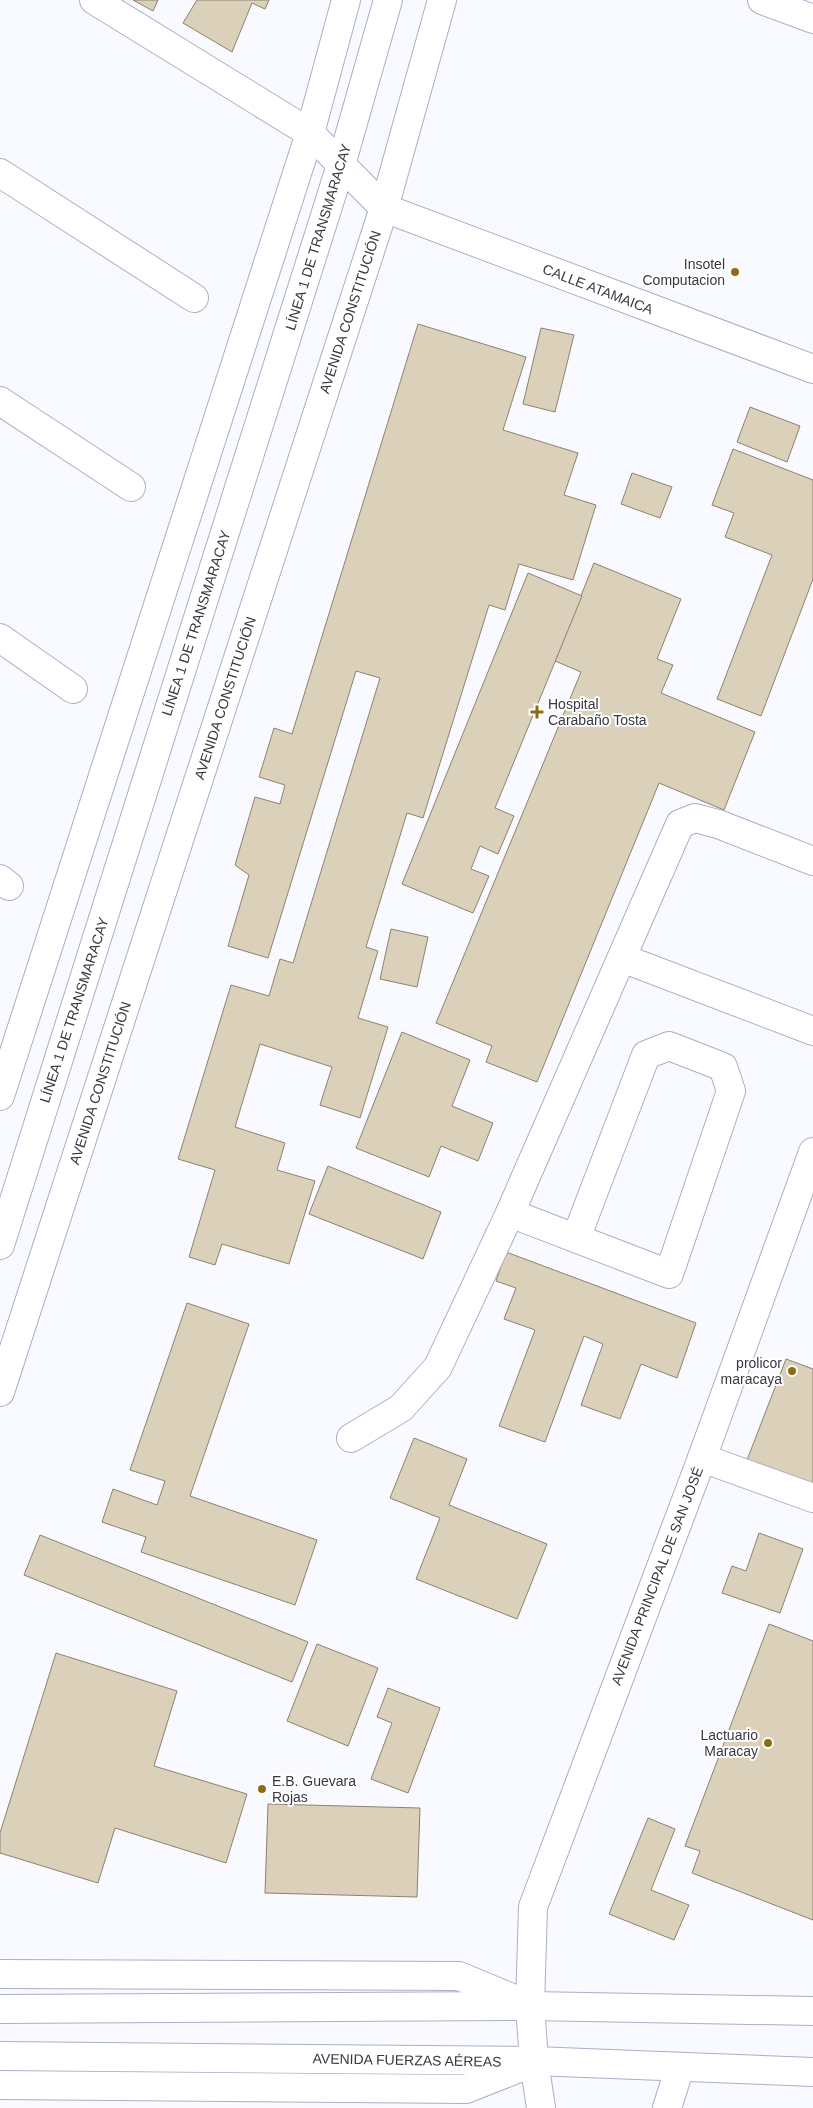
<svg xmlns="http://www.w3.org/2000/svg" width="813" height="2108" font-family="Helvetica,sans-serif">
	<style>
		.building { fill: #dbd0b9; stroke: #8d826d }
		.lines { fill: none; stroke-linecap: round; stroke-linejoin: round }
		.minor-casing { stroke: #acaec6; stroke-width: 30 }
		.minor { stroke: #fff; stroke-width: 28 }
		.poi-dot { fill: #8f6c11; stroke: #fff; stroke-width: 2 }
		.labels { text-anchor: middle; dominant-baseline: central; stroke-width: 4; stroke-linejoin: round; paint-order: stroke }
		.street-label { font-size: 14px; fill: #373841; stroke: #fff }
		.poi-label { font-size: 14px; fill: #373841; stroke: #fff; text-anchor: end }
	</style>
	<rect width="100%" height="100%" fill="#f9faff"/>
	<g class="building">
		<polygon points="133,0 158,0 153,11"/>
		<polygon points="197,0 269,0 265,9 252,3 232,52 183,23"/>
		<polygon points="418,324 526,357 503,430 578,453 564,495 596,505 573,580 519,564 505,610 489,605 423,818 407,813 366,947 378,951 358,1018 388,1027 360,1118 320,1105 332,1067 260,1044 235,1127 285,1143 277,1170 315,1181 289,1264 222,1244 215,1265 189,1257 215,1170 178,1159 231,985 269,996 280,959 293,963 380,678 356,671 268,958 228,946 249,875 235,865 255,797 280,804 285,785 259,777 274,728 292,734"/>
		<polygon points="541,328 574,335 555,412 523,404"/>
		<polygon points="750,407 800,426 787,462 737,442"/>
		<polygon points="733,449 813,480 813,579 761,716 717,699 772,555 725,537 734,513 712,505"/>
		<polygon points="632,473 672,487 660,518 621,504"/>
		<polygon points="594,563 681,599 657,659 673,665 661,693 755,732 724,810 659,783 537,1082 486,1062 492,1046 436,1023 581,672 555,661"/>
		<polygon points="528,573 582,596 495,808 514,816 498,854 480,846 471,869 489,876 473,913 402,884"/>
		<polygon points="391,929 428,937 417,987 380,979"/>
		<polygon points="402,1032 470,1060 452,1106 493,1123 478,1161 441,1146 429,1177 356,1148"/>
		<polygon points="328,1166 441,1212 423,1259 309,1214"/>
		<polygon points="506,1252 696,1323 677,1378 641,1364 620,1419 581,1405 603,1344 584,1336 545,1442 499,1426 535,1330 504,1319 516,1288 496,1281"/>
		<polygon points="187,1303 249,1324 190,1496 317,1540 295,1605 141,1552 146,1537 102,1522 113,1489 157,1505 165,1481 130,1470"/>
		<polygon points="786,1359 813,1369 813,1483 747,1460"/>
		<polygon points="414,1438 467,1459 449,1505 547,1544 517,1619 416,1579 440,1518 390,1498"/>
		<polygon points="759,1533 803,1549 780,1613 722,1593 732,1566 746,1571"/>
		<polygon points="40,1535 308,1642 292,1682 24,1575"/>
		<polygon points="769,1624 813,1641 813,1920 692,1873 700,1851 685,1846"/>
		<polygon points="317,1644 378,1668 348,1746 287,1721"/>
		<polygon points="56,1653 177,1691 154,1766 247,1794 226,1863 115,1828 98,1883 0,1853 0,1833"/>
		<polygon points="388,1688 440,1708 408,1793 371,1779 392,1723 377,1717"/>
		<polygon points="268,1804 420,1808 417,1897 265,1893"/>
		<polygon points="648,1818 675,1829 651,1890 689,1905 674,1940 609,1914"/>
	</g>
	<g class="lines">
		<g class="minor-casing">
			<g id="minor">
				<polyline points="94,0 310,133 384,208 813,369"/>
				<polyline points="762,0 813,19"/>
				<polyline points="0,173 194,298"/>
				<polyline points="0,401 131,487"/>
				<polyline points="0,638 73,689"/>
				<polyline points="0,879 9,886"/>
				<polyline points="622,958 813,1031"/>
				<polyline points="0,1096 310,133 346,0"/>
				<polyline points="510,1213 669,1274 731,1091 723,1067 669,1046 646,1055 576,1238"/>
				<polyline points="0,1245 341,165 388,0"/>
				<polyline points="0,1392 384,208 442,0"/>
				<polyline points="351,1438 401,1408 438,1367 510,1213 680,824 695,818 718,824 813,861"/>
				<polyline points="702,1458 813,1498"/>
				<polyline points="0,1974 459,1976 519,2001"/>
				<polyline points="0,2009 530,2006 813,2011"/>
				<polyline points="0,2056 534,2061 813,2072"/>
				<polyline points="0,2085 466,2089 524,2066"/>
				<polyline points="541,2108 534,2061 530,2006 533,1907 702,1458 813,1152"/>
				<polyline points="667,2108 680,2067"/>
			</g>
		</g>
		<use href="#minor" class="minor"/>
	</g>
	<g class="poi-dot">
		<circle cx="735" cy="272" r="5"/>
		<path d="M534.5 704.5h5v5h5v5h-5v5h-5v-5h-5v-5h5z"/>
		<circle cx="792" cy="1371" r="5"/>
		<circle cx="768" cy="1743" r="5"/>
		<circle cx="262" cy="1789" r="5"/>
	</g>
	<g class="labels">
		<g class="street-label">
			<text transform="translate(318 237) rotate(-73)">LÍNEA 1 DE TRANSMARACAY</text>
			<text transform="translate(598 289) rotate(21)">CALLE ATAMAICA</text>
			<text transform="translate(350 312) rotate(-72)">AVENIDA CONSTITUCIÓN</text>
			<text transform="translate(196 623) rotate(-72)">LÍNEA 1 DE TRANSMARACAY</text>
			<text transform="translate(225 698) rotate(-72)">AVENIDA CONSTITUCIÓN</text>
			<text transform="translate(74 1010) rotate(-72)">LÍNEA 1 DE TRANSMARACAY</text>
			<text transform="translate(100 1083) rotate(-72)">AVENIDA CONSTITUCIÓN</text>
			<text transform="translate(657 1576) rotate(-69)">AVENIDA PRINCIPAL DE SAN JOSÉ</text>
			<text transform="translate(407 2060) rotate(1)">AVENIDA FUERZAS AÉREAS</text>
		</g>
		<g class="poi-label">
			<text x="725" y="264">Insotel<tspan x="725" dy="16">Computacion</tspan></text>
			<text x="548" y="704" text-anchor="start">Hospital<tspan x="548" dy="16">Carabaño Tosta</tspan></text>
			<text x="782" y="1363">prolicor<tspan x="782" dy="16">maracaya</tspan></text>
			<text x="758" y="1735">Lactuario<tspan x="758" dy="16">Maracay</tspan></text>
			<text x="272" y="1781" text-anchor="start">E.B. Guevara<tspan x="272" dy="16">Rojas</tspan></text>
		</g>
	</g>
</svg>
